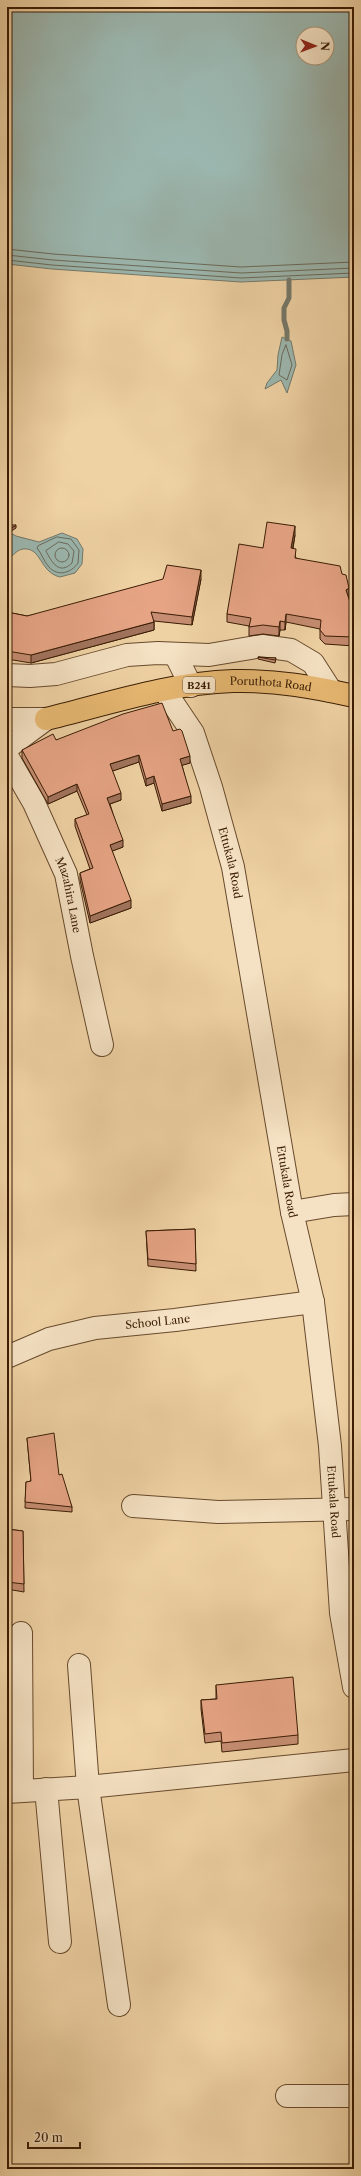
<svg xmlns="http://www.w3.org/2000/svg" width="361" height="2176" font-family="'Libre Caslon Text',serif">
	<style>
		.water { fill: #9bb6ae; stroke: #74786a; fill-rule: evenodd }
		.lines { fill: none; stroke-linecap: round; stroke-linejoin: round }
		.shore { stroke: #6a6959; stroke-width: 1 }
		.stream { stroke: #74786a; stroke-width: 5 }
		.minor-casing { stroke: #674a2c; stroke-width: 24 }
		.major-casing { stroke: #3a1c04; stroke-width: 24 }
		.minor { stroke: #f5e2c4; stroke-width: 22 }
		.major { stroke: #e8b972; stroke-width: 22 }
		.wall { fill: #c68d72; stroke: #3a1c04 }
		.shaded-wall { fill: #a1735d; stroke: #3a1c04 }
		.building { fill: #e6a485; stroke: #3a1c04 }
		.labels { text-anchor: middle; dominant-baseline: central; stroke-width: 3.5; stroke-linejoin: round; paint-order: stroke }
		.shield { fill: #f5e2c4; stroke: #72573e; stroke-width: 1 }
		.shield-label { font-size: 10px; font-weight: bold; fill: #3a1c04 }
		.street-label { font-size: 11px; fill: #3a1c04; stroke: #f5e2c4 }
	</style>
	<rect width="100%" height="100%" fill="#efd2a4"/>
	<filter id="stains"><feTurbulence type="fractalNoise" baseFrequency=".005" numOctaves="4"/><feColorMatrix values="0 0 0 0 .2 0 0 0 0 .09 0 0 0 0 .02 0 0 0 .5 -.17"/></filter>
	<radialGradient id="worn" r=".72"><stop offset=".6" stop-color="#630" stop-opacity="0"/><stop offset="1" stop-color="#630" stop-opacity=".3"/></radialGradient>
	<g class="water">
		<path d="M7,7H354V277L241,282L52,269L7,264ZM303,34H327V58H303Z"/>
		<polygon points="282,337 291,341 296,365 287,393 281,380 265,389 267,383 277,370 278,355"/>
		<path d="M7,531L16,536L39,542L62,533L77,539L83,549L82,564L75,573L60,577C39,572 42,547 23,549C16,550 14,556 7,559Z"/>
	</g>
	<g class="lines">
		<g class="shore">
			<polyline points="7,249 53,254 241,267 354,262"/>
			<polyline points="7,255 53,260 241,273 354,268"/>
			<polyline points="7,260 52,265 241,278 354,273"/>
			<polygon points="286,345 292,365 287,380 279,375 282,355"/>
			<path d="M57,537L71,539L79,550L78,563C71,573 58,577 49,567C44,562 42,554 37,548L38,546Z"/>
			<path d="M59,542L68,544L74,551L72,563C59,576 51,561 46,551Z"/>
			<circle cx="62" cy="555" r="7"/>
		</g>
		<polyline class="stream" points="287,339 287,331 284,320 284,308 289,298 289,280"/>
		<g class="minor-casing">
			<g id="minor">
				<polyline points="175,654 191,686"/>
				<polyline points="7,675 30,676 56,674 127,655 158,653 209,655 262,646 291,650 313,663 331,691"/>
				<path id="s1" d="M164,690L193,733L211,787L233,867L292,1212L313,1302L330,1446L341,1613L354,1687"/>
				<polyline points="7,719 46,719"/>
				<polyline points="7,748 46,719"/>
				<path id="s2" d="M7,756L34,803L66,874L82,956L102,1045"/>
				<polyline points="292,1212 334,1205 354,1204"/>
				<path id="s3" d="M7,1357L49,1339L95,1328L175,1320L313,1302"/>
				<polyline points="133,1506 218,1512 354,1509"/>
				<polyline points="21,1633 22,1791"/>
				<polyline points="79,1665 88,1787 119,2005"/>
				<polyline points="46,1789 60,1942"/>
				<polyline points="7,1792 88,1787 354,1760"/>
				<polyline points="287,2096 354,2096"/>
			</g>
		</g>
		<g class="major-casing">
			<g id="major">
				<path id="s4" d="M46,719C107,704 170,683 233,681C275,680 314,687 354,696"/>
			</g>
		</g>
		<use href="#minor" class="minor"/>
		<use href="#major" class="major"/>
	</g>
	<g class="wall">
		<polygon points="295,535 293,549 296,558 342,574 349,596 348,597 353,611 354,611 354,646 325,644 320,639 320,629 286,622 285,630 280,630 279,636 263,634 249,636 249,626 227,622 227,614 263,548"/>
		<polygon points="201,579 192,625 154,621 154,630 31,663 7,659 7,612 27,616"/>
		<polygon points="258,657 276,658 275,663 258,659"/>
		<polygon points="173,731 190,763 182,765 191,803 162,811 154,783 146,786 139,762 112,771 121,800 110,804 123,847 112,851 131,908 90,923 80,880 80,873 90,869 75,826 75,819 87,815 77,791 48,804 22,758 22,750 56,740"/>
		<polygon points="195,1229 196,1271 148,1266 146,1231"/>
		<polygon points="27,1438 59,1475 72,1507 72,1512 25,1508 26,1482 31,1481"/>
		<polygon points="7,1529 23,1531 24,1592 7,1589"/>
		<polygon points="216,1685 298,1735 298,1744 222,1752 221,1741 205,1743 201,1709 201,1700 216,1699"/>
	</g>
	<g class="shaded-wall">
		<polygon points="16,525 16,528 7,534 7,531"/>
		<polygon points="295,526 295,535 291,557 291,548"/>
		<polygon points="201,570 201,579 192,625 192,617"/>
		<polygon points="349,588 349,596 346,598 346,590"/>
		<polygon points="286,614 286,622 285,630 285,622"/>
		<polygon points="280,621 280,630 279,636 279,627"/>
		<polygon points="154,622 154,630 31,663 31,655"/>
		<polygon points="139,755 139,762 110,772 110,764"/>
		<polygon points="190,756 190,763 180,766 180,759"/>
		<polygon points="154,776 154,783 146,786 146,779"/>
		<polygon points="77,784 77,791 48,804 48,797"/>
		<polygon points="121,793 121,800 107,805 107,798"/>
		<polygon points="191,796 191,803 162,811 162,804"/>
		<polygon points="123,840 123,847 110,852 110,845"/>
		<polygon points="131,900 131,908 90,923 90,916"/>
	</g>
	<g class="building">
		<polygon points="267,522 295,526 291,548 296,549 295,558 340,566 342,574 346,575 349,588 346,590 353,611 354,611 354,637 325,636 320,630 321,620 286,614 285,622 280,621 279,627 263,625 249,627 251,618 227,614 239,544 263,548"/>
		<polygon points="7,525 16,525 7,531"/>
		<polygon points="167,565 201,570 192,617 151,612 154,622 31,655 7,651 7,612 27,616 163,579"/>
		<polygon points="258,657 276,658 275,660"/>
		<polygon points="162,703 173,731 180,729 182,731 190,756 180,759 191,796 162,804 154,776 146,779 139,755 110,764 121,793 107,798 123,840 110,845 131,900 90,916 80,873 93,868 75,819 89,814 77,784 48,797 22,750 53,734 56,740 123,714"/>
		<polygon points="195,1229 196,1264 148,1259 146,1231"/>
		<polygon points="54,1433 59,1475 62,1474 72,1507 25,1502 26,1482 31,1481 27,1438"/>
		<polygon points="7,1529 23,1531 24,1584 7,1582"/>
		<polygon points="293,1677 298,1735 222,1743 221,1732 205,1734 201,1700 217,1699 216,1685"/>
	</g>
	<g class="labels">
		<rect class="shield" x="183" y="677" width="32" height="16" rx="3"/>
		<g class="shield-label">
			<text x="199" y="685">B241</text>
		</g>
		<g class="street-label">
			<text stroke="none"><textPath href="#s4" startOffset="229">Poruthota Road</textPath></text>
			<text stroke="none"><textPath href="#s1" startOffset="187">Ettukala Road</textPath></text>
			<text stroke="none"><textPath href="#s2" startOffset="153">Mazahira Lane</textPath></text>
			<text stroke="none"><textPath href="#s1" startOffset="511">Ettukala Road</textPath></text>
			<text stroke="none"><textPath href="#s3" startOffset="156">School Lane</textPath></text>
			<text stroke="none"><textPath href="#s1" startOffset="835">Ettukala Road</textPath></text>
		</g>
	</g>
	<rect width="361" height="2176" fill="none" stroke="#efd2a4" stroke-width="24"/>
	<rect x="8" y="8" width="345" height="2160" fill="none" stroke="#3a1c04" stroke-width="2"/>
	<rect x="12" y="12" width="337" height="2152" fill="none" stroke="#3a1c04"/>
	<g transform="translate(315 46) rotate(91)"><circle r="19" fill="#f5e2c4" stroke="#aa9377"/>
	<path d="M0-3L7 15L0 10L-7 15Z" fill="#8f2418"/>
	<text y="-6" font-size="11" font-weight="bold" text-anchor="middle" fill="#3a1c04">N</text>
	</g>
	<path d="M28 2142v6h52v-6" fill="none" stroke="#3a1c04" stroke-width="2"/>
	<text x="34" y="2142" font-size="12" fill="#3a1c04" stroke="#f5e2c4" stroke-width="3" paint-order="stroke">20 m</text>
	<rect width="100%" height="100%" filter="url(#stains)"/>
	<rect width="100%" height="100%" fill="url(#worn)"/>
</svg>
